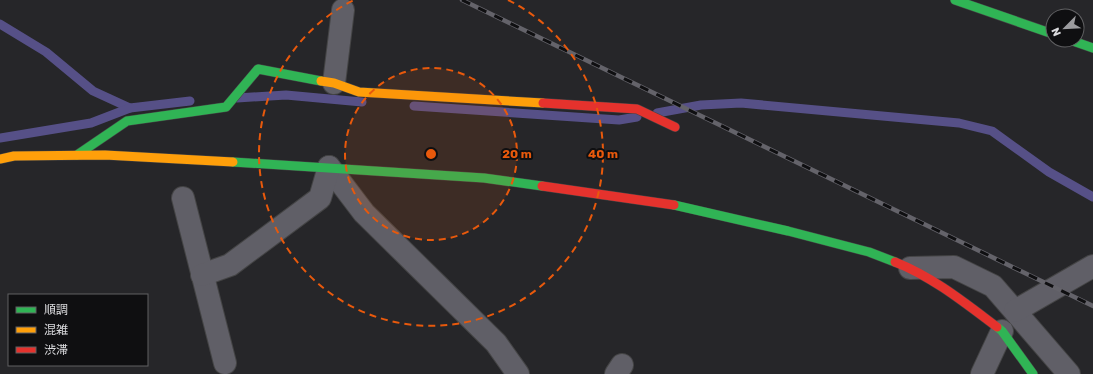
<svg xmlns="http://www.w3.org/2000/svg" width="1093" height="374" font-family="Rubik,'Noto Sans JP',sans-serif">
	<style>
		.lines { fill: none; stroke-linecap: round; stroke-linejoin: round }
		.stream { stroke: #565087; stroke-width: 9 }
		.street-casing { stroke: #444445; stroke-width: 24 }
		.fast-casing { stroke: #444445; stroke-width: 10 }
		.slow-casing { stroke: #444445; stroke-width: 10 }
		.jam-casing { stroke: #444445; stroke-width: 10 }
		.street { stroke: #605f67; stroke-width: 22 }
		.fast { stroke: #30b455; stroke-width: 9 }
		.slow { stroke: #ff9f0a; stroke-width: 9 }
		.jam { stroke: #e5322d; stroke-width: 9 }
		.rail-casing { stroke: #64636a; stroke-width: 4.5 }
		.rail { stroke: #0f0f11; stroke-width: 3; stroke-dasharray: 9; stroke-linecap: butt }
		.ring { fill: none; stroke: #e8590c; stroke-width: 2; stroke-dasharray: 7 5 }
		.centre { fill: #e8590c; stroke: #0f0f11; stroke-width: 2 }
		.ring-label { font-size: 12px; text-anchor: middle; font-weight: bold; fill: #e8590c; stroke: #0f0f11; stroke-width: 4; stroke-linejoin: round; paint-order: stroke }
	</style>
	<rect width="100%" height="100%" fill="#262629"/>
	<g class="lines">
		<g class="stream">
			<polyline points="0,24 46,52 93,91 130,108"/>
			<polyline points="237,98 286,95 362,102"/>
			<polyline points="414,106 619,120 637,117"/>
			<polyline points="657,113 701,105 741,103 959,123 992,131 1049,172 1093,197"/>
			<polyline points="0,138 91,123 130,108 190,101"/>
		</g>
		<g class="street-casing">
			<g id="street">
				<polyline points="334,83 343,10"/>
				<polyline points="329,167 364,213 496,343 518,374"/>
				<polyline points="183,198 225,363"/>
				<polyline points="910,268 954,267 993,286 1069,374"/>
				<polyline points="202,275 230,265 320,198 329,167"/>
				<polyline points="1015,311 1093,266"/>
				<polyline points="616,374 622,365"/>
				<polyline points="982,374 1002,331"/>
			</g>
		</g>
		<g class="fast-casing">
			<g id="fast">
				<polyline points="955,0 1053,34"/>
				<polyline points="1070,40 1093,48"/>
				<polyline points="77,155 127,121 226,107 258,69 321,81"/>
				<polyline points="233,162 484,178 542,186"/>
				<polyline points="674,205 788,231 869,252 895,262"/>
				<polyline points="997,327 1002,331 1033,374"/>
			</g>
		</g>
		<g class="slow-casing">
			<g id="slow">
				<polyline points="321,81 334,83 359,92 543,103"/>
				<polyline points="0,159 14,156 105,155 233,162"/>
			</g>
		</g>
		<g class="jam-casing">
			<g id="jam">
				<polyline points="543,103 637,109 675,127"/>
				<polyline points="542,186 674,205"/>
				<path d="M895,262C933,277 965,303 997,327"/>
			</g>
		</g>
		<use href="#street" class="street"/>
		<use href="#fast" class="fast"/>
		<use href="#slow" class="slow"/>
		<use href="#jam" class="jam"/>
		<g class="rail-casing">
			<polyline id="rail" points="462,0 1093,306"/>
		</g>
		<use href="#rail" class="rail"/>
	</g>
	<circle cx="431" cy="154" r="86" fill="#e8590c" fill-opacity=".12"/>
	<g class="ring">
		<circle cx="431" cy="154" r="86"/>
		<path d="M508 0A172 172 0 1 1 354 0"/>
	</g>
	<circle cx="431" cy="154" r="6" class="centre"/>
	<g class="ring-label">
		<text x="517" y="158">20 m</text>
		<text x="603" y="158">40 m</text>
	</g>
	<rect x="8" y="294" width="140" height="72" fill="#0f0f11" stroke="#616163"/>
	<rect x="16" y="307" width="20" height="6" fill="#30b455" stroke="#616163"/>
	<text x="44" y="314" font-size="12" fill="#dbdbde">順調</text>
	<rect x="16" y="327" width="20" height="6" fill="#ff9f0a" stroke="#616163"/>
	<text x="44" y="334" font-size="12" fill="#dbdbde">混雑</text>
	<rect x="16" y="347" width="20" height="6" fill="#e5322d" stroke="#616163"/>
	<text x="44" y="354" font-size="12" fill="#dbdbde">渋滞</text>
	<g transform="translate(1065 28) rotate(246)"><circle r="19" fill="#0f0f11" stroke="#616163"/>
	<path d="M0-3L7 15L0 10L-7 15Z" fill="#9c9c9f"/>
	<text y="-6" font-size="11" font-weight="bold" text-anchor="middle" fill="#dbdbde">N</text>
	</g>
</svg>
